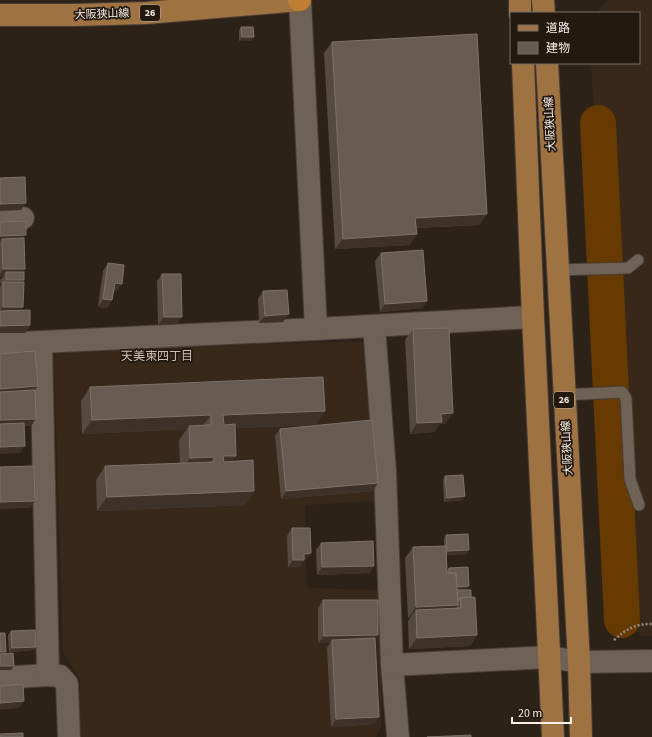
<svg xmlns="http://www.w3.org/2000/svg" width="652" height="737" font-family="'Source Sans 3','Noto Sans JP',sans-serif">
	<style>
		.built { fill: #38281a }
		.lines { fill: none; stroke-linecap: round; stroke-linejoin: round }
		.river { stroke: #663a01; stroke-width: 36 }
		.lane-casing { stroke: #473d36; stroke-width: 13 }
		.street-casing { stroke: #473d36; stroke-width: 24 }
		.secondary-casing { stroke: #473d36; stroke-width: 24 }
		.primary-casing { stroke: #473d36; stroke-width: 24 }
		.highway-casing { stroke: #473d36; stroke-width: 24 }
		.path { stroke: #938a81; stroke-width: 2.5; stroke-dasharray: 2 2; stroke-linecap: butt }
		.lane { stroke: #6e6156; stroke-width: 11 }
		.street { stroke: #6e6156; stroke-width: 22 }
		.secondary { stroke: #6e6156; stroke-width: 22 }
		.primary { stroke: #9f7242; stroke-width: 22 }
		.highway { stroke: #c07d34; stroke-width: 22 }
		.wall { fill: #554940 }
		.shaded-wall { fill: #3e3228 }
		.building { fill: #675b52; stroke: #7d7269 }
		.labels { text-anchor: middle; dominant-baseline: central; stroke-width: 3.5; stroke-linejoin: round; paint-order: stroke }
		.shield { fill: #23190f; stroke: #b7afa7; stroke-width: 1 }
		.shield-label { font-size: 10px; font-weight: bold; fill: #f7efe8 }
		.street-label { font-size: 11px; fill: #f7efe8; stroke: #23190f }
		.neighbourhood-label { font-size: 12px; fill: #cdbfb2; stroke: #23190f }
	</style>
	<rect width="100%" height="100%" fill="#2d2218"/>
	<g class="built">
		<polygon points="608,0 652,0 652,636 642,636 627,623 605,116 594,116 591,63 639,63 639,13 596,13"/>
		<polygon points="366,341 381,501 305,505 305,561 308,588 381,590 381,727 376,737 79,737 80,679 63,652 54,358 59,349"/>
	</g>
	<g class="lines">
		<polyline class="river" points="598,123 622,620"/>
		<g class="lane-casing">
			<g id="lane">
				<polyline points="557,270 628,268 638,260"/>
				<polyline points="564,395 622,392 626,398 630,479 639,505"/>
			</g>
		</g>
		<g class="street-casing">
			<g id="street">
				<polyline points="0,219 23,218"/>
				<polyline points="374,326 385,471 392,665 398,737"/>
				<polyline points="316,329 533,317"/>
				<polyline points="0,344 41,342"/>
				<polyline points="392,665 550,657"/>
				<polyline points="0,678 48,675"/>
				<polyline points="69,737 67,684 60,676 48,675 41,342 316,329 300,0"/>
			</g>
		</g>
		<g class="secondary-casing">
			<polyline id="secondary" points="550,657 579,662 652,661"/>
		</g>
		<g class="primary-casing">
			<g id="primary">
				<polyline points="520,0 520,13"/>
				<polyline points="543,0 544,13"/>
				<polyline points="0,15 75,15 146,13 300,0"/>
				<polyline points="523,63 533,317 553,737"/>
				<polyline points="547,63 579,662 581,737"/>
			</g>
		</g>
		<g class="highway-casing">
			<polyline id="highway" points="299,0 300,0"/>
		</g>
		<path class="path" d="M614,640C627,629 634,624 652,624"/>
		<use href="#lane" class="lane"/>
		<use href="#street" class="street"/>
		<use href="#secondary" class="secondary"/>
		<use href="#primary" class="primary"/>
		<use href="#highway" class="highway"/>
	</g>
	<g class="wall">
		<polygon points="241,27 254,37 251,41 239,41 239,31"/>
		<polygon points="332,42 487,214 479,225 416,228 417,234 409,245 335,249 324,53"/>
		<polygon points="0,222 26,235 24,238 23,272 24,280 23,282 21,310 30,325 25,333 0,333 0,286 1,286 0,280 3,277 0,277"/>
		<polygon points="381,253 427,301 422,308 380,312 375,261"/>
		<polygon points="108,263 122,284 116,291 114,291 112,300 107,308 98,307 103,271"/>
		<polygon points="162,274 177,324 158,325 157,281"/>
		<polygon points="263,291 283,322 259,323 258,299"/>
		<polygon points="413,329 445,424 440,424 434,432 410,434 405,340"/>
		<polygon points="90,387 325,411 315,425 235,428 232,461 254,491 245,505 97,511 96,480 105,466 180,463 179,440 187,429 82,434 81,401"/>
		<polygon points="280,429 373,491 281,499 275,436"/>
		<polygon points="445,476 465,496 462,500 444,502 443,480"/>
		<polygon points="292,528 305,561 303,561 299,567 288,567 287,536"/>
		<polygon points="446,535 467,554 446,555 447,571 449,568 471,597 477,635 470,646 409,649 408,621 410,618 408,618 405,558 413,547 444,546 444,539"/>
		<polygon points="321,543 374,566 369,573 317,575 316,550"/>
		<polygon points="323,600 375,640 379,717 374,724 331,727 327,648 330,643 318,643 318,608"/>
		<polygon points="11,631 36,647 33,650 9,652 8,635"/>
	</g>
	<g class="shaded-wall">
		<polygon points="242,37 254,37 251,41 239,41"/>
		<polygon points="26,203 21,210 0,211 0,204"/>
		<polygon points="487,214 479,225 408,228 415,218"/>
		<polygon points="417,234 409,245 335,249 343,239"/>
		<polygon points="26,235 21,243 2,239 0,242 0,236"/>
		<polygon points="3,269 25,269 20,276 6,272 3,277 0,277 0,274"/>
		<polygon points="6,280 24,280 19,287 3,284"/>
		<polygon points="115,283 122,284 116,291 110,290"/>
		<polygon points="103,299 112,300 107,308 98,307"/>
		<polygon points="427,301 422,308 380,312 385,304"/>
		<polygon points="3,307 23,307 18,315 0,314 0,310"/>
		<polygon points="289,314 283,322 259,323 265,316"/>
		<polygon points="164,317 182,317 177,324 158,325"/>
		<polygon points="30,325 25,333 0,333 0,326"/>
		<polygon points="38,386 32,394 0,396 0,389"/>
		<polygon points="325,411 315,425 214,429 223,415"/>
		<polygon points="453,413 445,424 440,424 434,432 410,434 417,423 441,414"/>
		<polygon points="211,415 201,428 189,426 187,429 82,434 92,420"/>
		<polygon points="36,419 31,426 0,428 0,420"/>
		<polygon points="25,446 20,453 0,454 0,447"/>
		<polygon points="223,456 236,456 226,469 214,470"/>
		<polygon points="214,457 204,471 181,471 190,458"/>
		<polygon points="378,483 373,491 281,499 286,491"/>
		<polygon points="254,491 245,505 97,511 107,497"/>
		<polygon points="465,496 462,500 444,502 447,498"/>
		<polygon points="35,501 30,508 0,509 0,502"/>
		<polygon points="469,550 467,554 445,555 447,551"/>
		<polygon points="311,553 305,561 303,561 299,567 288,567 293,560 304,554"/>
		<polygon points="374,566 369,573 317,575 322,567"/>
		<polygon points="469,586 466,590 453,591 456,587"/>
		<polygon points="458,605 450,616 416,610 410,618 408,618 416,607"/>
		<polygon points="378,635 373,643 332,640 330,643 318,643 324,636"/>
		<polygon points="477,635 470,646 409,649 417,638"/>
		<polygon points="36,647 33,650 9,652 12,648"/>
		<polygon points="0,666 14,666 11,670 0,670"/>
		<polygon points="24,701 19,708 0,710 0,703"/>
		<polygon points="379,717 374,724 331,727 336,719"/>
	</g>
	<g class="building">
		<polygon points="241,27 253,27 254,37 242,37"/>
		<polygon points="477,34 487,214 415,218 417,234 343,239 332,42"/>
		<polygon points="25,177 26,203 0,204 0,178"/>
		<polygon points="26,221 26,235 0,236 0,222"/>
		<polygon points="24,238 25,269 3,269 2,239"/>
		<polygon points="423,250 427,301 385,304 381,253"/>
		<polygon points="108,263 124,265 122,284 115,283 112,300 103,299"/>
		<rect x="6" y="272" width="18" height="8"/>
		<polygon points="162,274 181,274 182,317 164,317"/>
		<polygon points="3,282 24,282 23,307 3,307"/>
		<polygon points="287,290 289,314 265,316 263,291"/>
		<polygon points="30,310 30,325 0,326 0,311"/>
		<polygon points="449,328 453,413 441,414 442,422 417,423 413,329"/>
		<polygon points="35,351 38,386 0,389 0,354"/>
		<polygon points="323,377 325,411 223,415 224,425 235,424 236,456 223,456 224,462 253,460 254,491 107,497 105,466 214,462 214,457 190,458 189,426 211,425 211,415 92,420 90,387"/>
		<polygon points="35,390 36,419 0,420 0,392"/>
		<polygon points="372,420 378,483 286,491 280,429"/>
		<polygon points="24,423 25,446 0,447 0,424"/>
		<polygon points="34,466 35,501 0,502 0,467"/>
		<polygon points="463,475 465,496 447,498 445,476"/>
		<polygon points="292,528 310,528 311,553 304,554 304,560 293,560"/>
		<polygon points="468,534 469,550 447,551 446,535"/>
		<polygon points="373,541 374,566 322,567 321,543"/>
		<polygon points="446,546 447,573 456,573 458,605 416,607 413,547"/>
		<polygon points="468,567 469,586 457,587 456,573 449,573 449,568"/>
		<polygon points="457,590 471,590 471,597 460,598 458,601"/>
		<polygon points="475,597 477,635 417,638 416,610 461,608 460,598"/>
		<polygon points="323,600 378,600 378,635 324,636"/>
		<polygon points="35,630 36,647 12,648 11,631"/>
		<polygon points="0,633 5,633 6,652 0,652"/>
		<polygon points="375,638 379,717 336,719 332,640"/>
		<polygon points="13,653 14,666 0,666 0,654"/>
		<polygon points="23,684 24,701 0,703 0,686"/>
		<polygon points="23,733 23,737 0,737 0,734"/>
		<polygon points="471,735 471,737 427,737"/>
	</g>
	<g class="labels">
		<g class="shield">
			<rect x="140" y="5" width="20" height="16" rx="3"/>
			<rect x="554" y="392" width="20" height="16" rx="3"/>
		</g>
		<g class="shield-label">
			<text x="150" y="13">26</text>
			<text x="564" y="400">26</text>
		</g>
		<g class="street-label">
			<text transform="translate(102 14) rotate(-2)">大阪狭山線</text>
			<text transform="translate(550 124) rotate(-93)">大阪狭山線</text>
			<text transform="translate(567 448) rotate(-93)">大阪狭山線</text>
		</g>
		<g class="neighbourhood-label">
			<text x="157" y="356">天美東四丁目</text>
		</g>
	</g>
	<rect x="510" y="12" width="130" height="52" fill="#23190f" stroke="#786f66"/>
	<rect x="518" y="25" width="20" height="6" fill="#9f7242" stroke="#786f66"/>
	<text x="546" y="32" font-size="12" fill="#f7efe8">道路</text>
	<rect x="518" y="42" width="20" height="12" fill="#675b52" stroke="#786f66"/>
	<text x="546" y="52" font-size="12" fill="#f7efe8">建物</text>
	<path d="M512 717v6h59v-6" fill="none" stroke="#f7efe8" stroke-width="2"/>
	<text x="518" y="717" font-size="12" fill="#f7efe8" stroke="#23190f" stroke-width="3" paint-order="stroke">20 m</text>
</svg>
